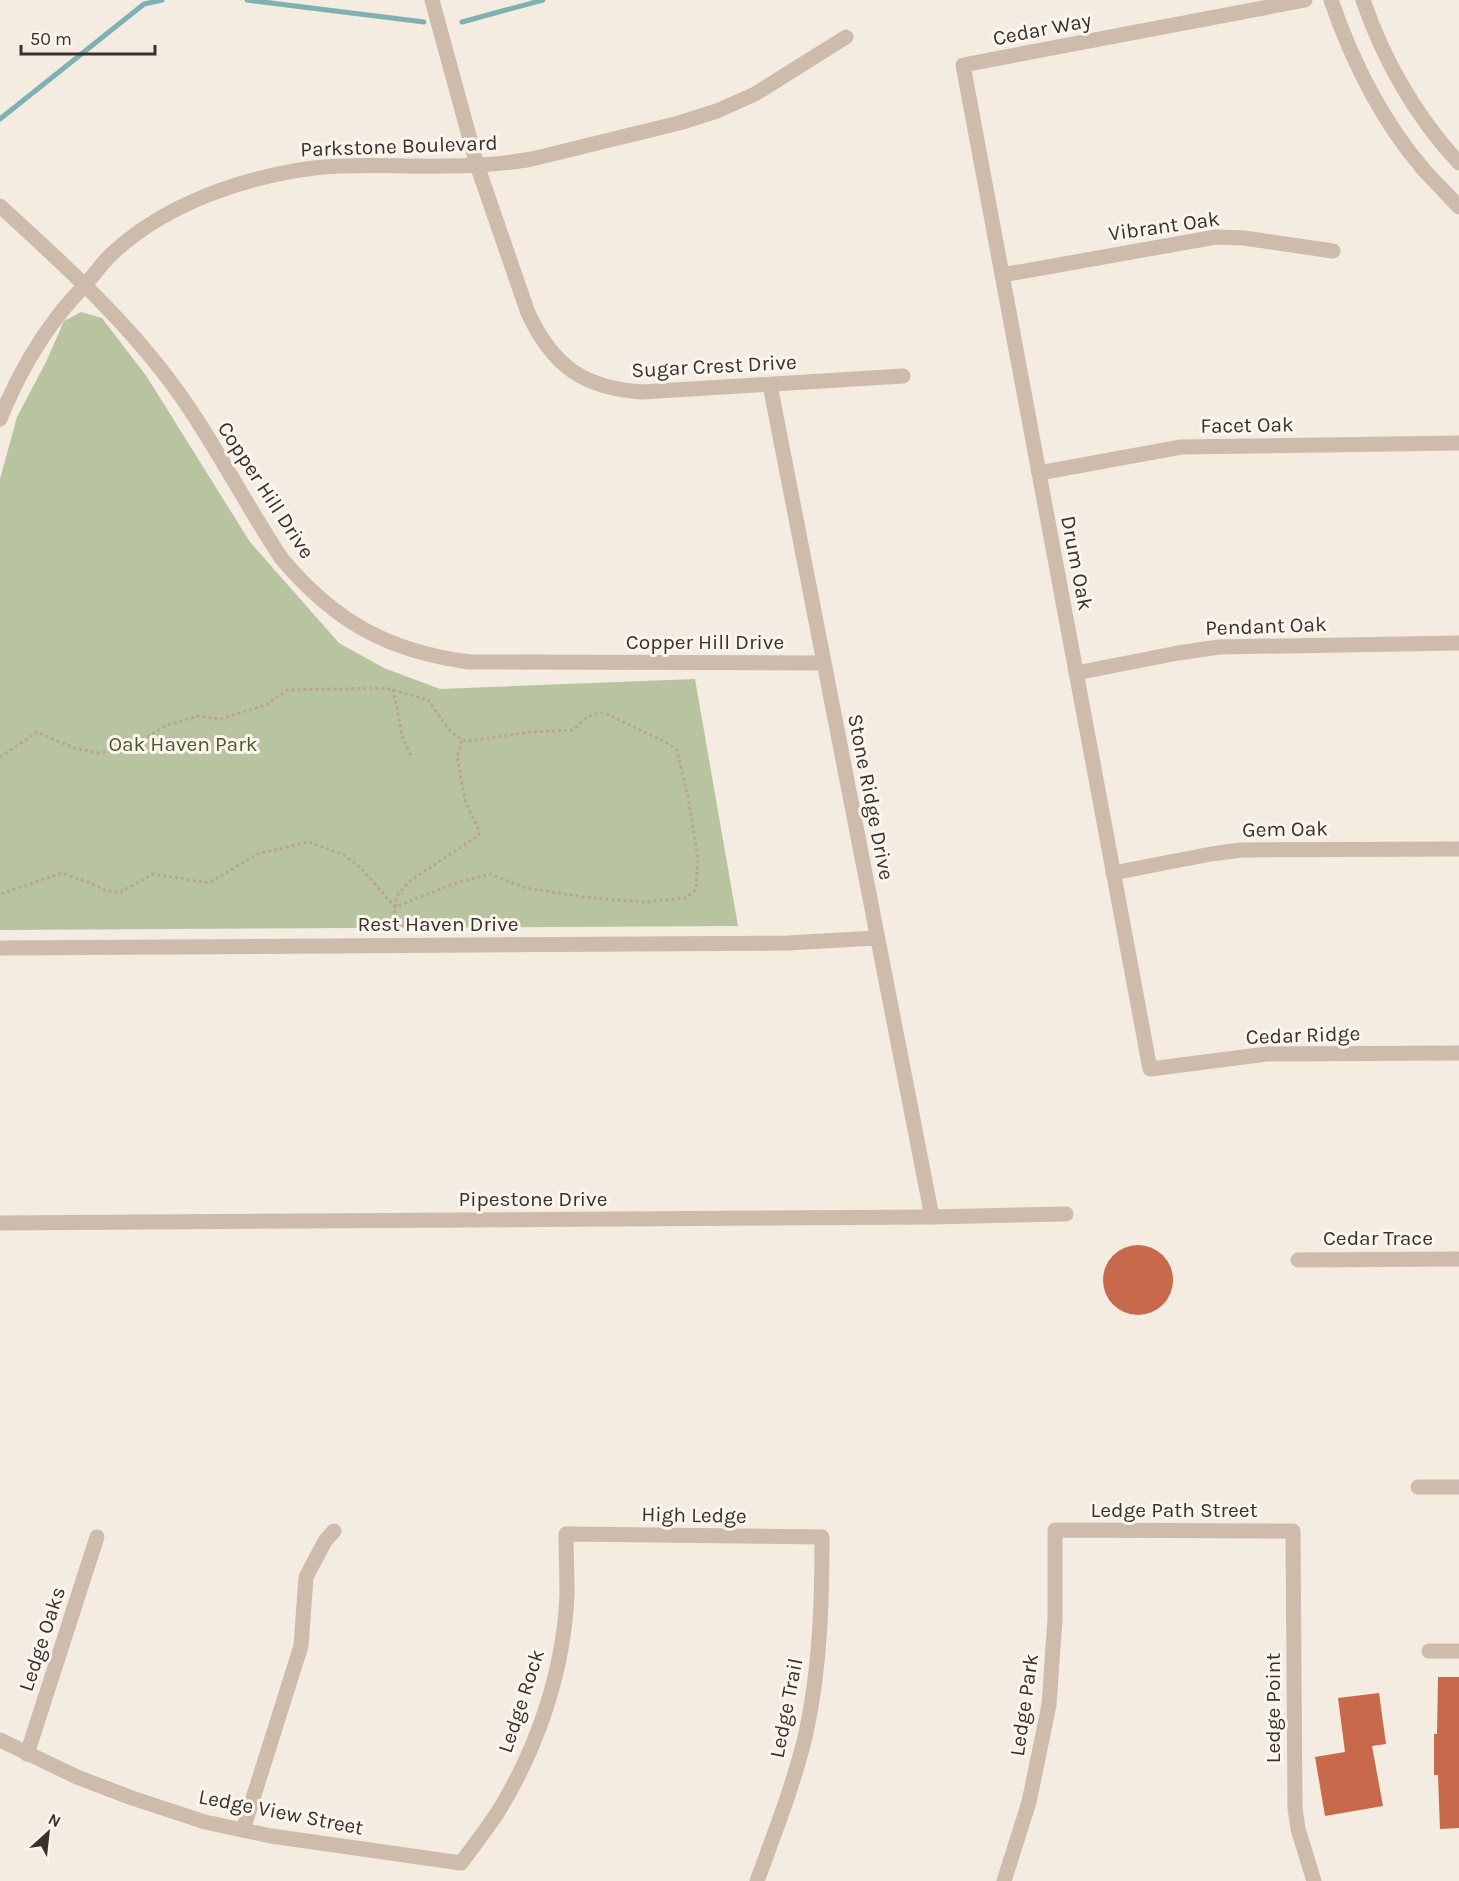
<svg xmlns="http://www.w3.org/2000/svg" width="1459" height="1881" font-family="Karla,sans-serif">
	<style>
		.green { fill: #b8c4a0 }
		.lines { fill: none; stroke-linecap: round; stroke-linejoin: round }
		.stream { stroke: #7fb0b2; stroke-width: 5 }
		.building { fill: #c8694b }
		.path { stroke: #b9a596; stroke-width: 3; stroke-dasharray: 3 3; stroke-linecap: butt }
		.minor { stroke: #cdbbac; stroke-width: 15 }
		.labels { text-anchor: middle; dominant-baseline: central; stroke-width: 6; stroke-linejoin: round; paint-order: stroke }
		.street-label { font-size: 21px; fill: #3b302b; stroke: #fbf5ee }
		.park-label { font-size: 21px; fill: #4a5a2e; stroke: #fbf5ee }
	</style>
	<rect width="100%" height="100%" fill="#f4ebe1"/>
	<polygon class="green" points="81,312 102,318 147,377 250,542 339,643 384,668 440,689 695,679 738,926 0,930 0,479 17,417 46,362 64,321"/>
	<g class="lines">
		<g class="stream">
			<polyline points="247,0 424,22"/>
			<polyline points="462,22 543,0"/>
			<polyline points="0,119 144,4 162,0"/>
		</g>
	</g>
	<g class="building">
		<circle cx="1138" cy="1280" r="35"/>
		<polygon points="1438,1677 1459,1677 1459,1828 1440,1829 1438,1775 1434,1775 1434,1734 1437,1734"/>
		<polygon points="1379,1693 1386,1744 1372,1746 1383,1806 1325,1816 1315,1757 1345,1752 1338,1698"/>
	</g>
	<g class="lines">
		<g class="path">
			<polyline points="393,689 403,739 412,758"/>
			<path d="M0,757L37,732L74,748L98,753L131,747L167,725L198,716L220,719L266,705L287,690L386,688L428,700L450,731L462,740L468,741L531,732L573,730C583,721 590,712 605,713L667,743L677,750L688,797L698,858L696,889L686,898L644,902L592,898L526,888L490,874L456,883L395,907L361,868L344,855L309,842L257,854L209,883L153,874L119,893L104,890L91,883L62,873L0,894"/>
			<polyline points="393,931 396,897 410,881 479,835 478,828 465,801 457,757 462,740"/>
		</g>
		<g class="minor">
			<path d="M432,0L477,165L528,313C553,366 583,388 642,392L903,376"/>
			<polyline points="1305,0 963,65 1150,1069 1267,1054 1459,1053"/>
			<path d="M1331,0C1352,61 1382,121 1424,170C1435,182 1447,194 1459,207"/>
			<path d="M1363,0C1383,59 1416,117 1459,163"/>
			<path d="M0,206C68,268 138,331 189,408C222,457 249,510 282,559C335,622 388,651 469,662L823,663"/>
			<polyline points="1002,275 1216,237 1244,238 1333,251"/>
			<polyline points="770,385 932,1217"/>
			<path d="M0,419C15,382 34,347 58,316C66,305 76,295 85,285C95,274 103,261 115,251C168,203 244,177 314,168C357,163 402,167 446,166C475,166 503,164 532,159L679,123L717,111L755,94L846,37"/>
			<polyline points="1039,473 1181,447 1459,443"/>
			<polyline points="1076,673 1178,653 1219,647 1459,643"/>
			<polyline points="1113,873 1211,854 1241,850 1459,849"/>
			<polyline points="0,948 788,943 876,938"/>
			<polyline points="0,1223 932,1217 1066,1214"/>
			<polyline points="1298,1260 1459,1259"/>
			<polyline points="1418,1487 1459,1487"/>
			<polyline points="1429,1651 1459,1651"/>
			<path d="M0,1740L77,1777L132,1798L205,1822L271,1836L461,1863C473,1847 485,1831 496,1815C537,1750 564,1671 567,1594C567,1574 566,1554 566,1534L822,1537C822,1603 820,1669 806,1733C794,1784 775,1832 757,1881"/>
			<polyline points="27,1754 97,1537"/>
			<polyline points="243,1830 301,1646 306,1577 325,1541 334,1531"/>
			<polyline points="1004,1881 1029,1802 1049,1705 1055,1619 1055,1530 1293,1531 1295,1808 1298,1829 1314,1881"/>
		</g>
	</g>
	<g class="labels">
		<g class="street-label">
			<text transform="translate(1042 29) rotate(-11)">Cedar Way</text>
			<text transform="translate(399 146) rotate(-2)">Parkstone Boulevard</text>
			<text transform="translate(1164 226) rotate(-8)">Vibrant Oak</text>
			<text transform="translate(714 366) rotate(-3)">Sugar Crest Drive</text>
			<text transform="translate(1247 425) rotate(-1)">Facet Oak</text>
			<text transform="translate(266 490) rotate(57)">Copper Hill Drive</text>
			<text transform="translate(1077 563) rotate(79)">Drum Oak</text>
			<text transform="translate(1266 626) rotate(-2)">Pendant Oak</text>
			<text x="705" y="642">Copper Hill Drive</text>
			<text transform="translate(871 797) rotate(79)">Stone Ridge Drive</text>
			<text transform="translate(1285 829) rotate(-1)">Gem Oak</text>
			<text x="438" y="924">Rest Haven Drive</text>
			<text transform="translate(1303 1035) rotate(-2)">Cedar Ridge</text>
			<text x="533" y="1199">Pipestone Drive</text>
			<text x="1378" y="1238">Cedar Trace</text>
			<text x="1174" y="1510">Ledge Path Street</text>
			<text transform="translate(694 1515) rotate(1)">High Ledge</text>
			<text transform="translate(42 1639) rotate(-72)">Ledge Oaks</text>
			<text transform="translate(521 1701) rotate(-72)">Ledge Rock</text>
			<text transform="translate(1024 1705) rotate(-82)">Ledge Park</text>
			<text transform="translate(786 1708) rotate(-79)">Ledge Trail</text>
			<text transform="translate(1273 1708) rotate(-90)">Ledge Point</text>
			<text transform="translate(281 1812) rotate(11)">Ledge View Street</text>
		</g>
		<g class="park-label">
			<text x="183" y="744">Oak Haven Park</text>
		</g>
	</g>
	<g transform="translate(48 1833) rotate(27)" stroke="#fbf5ee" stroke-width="4.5" paint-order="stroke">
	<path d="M0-4.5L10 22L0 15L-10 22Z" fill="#3b302b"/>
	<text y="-9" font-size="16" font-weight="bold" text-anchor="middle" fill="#3b302b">N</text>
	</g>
	<path d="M21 45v9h134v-9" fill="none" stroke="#3b302b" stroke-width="3"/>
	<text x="30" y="45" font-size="18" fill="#3b302b" stroke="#fbf5ee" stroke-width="4.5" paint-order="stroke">50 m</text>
</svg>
